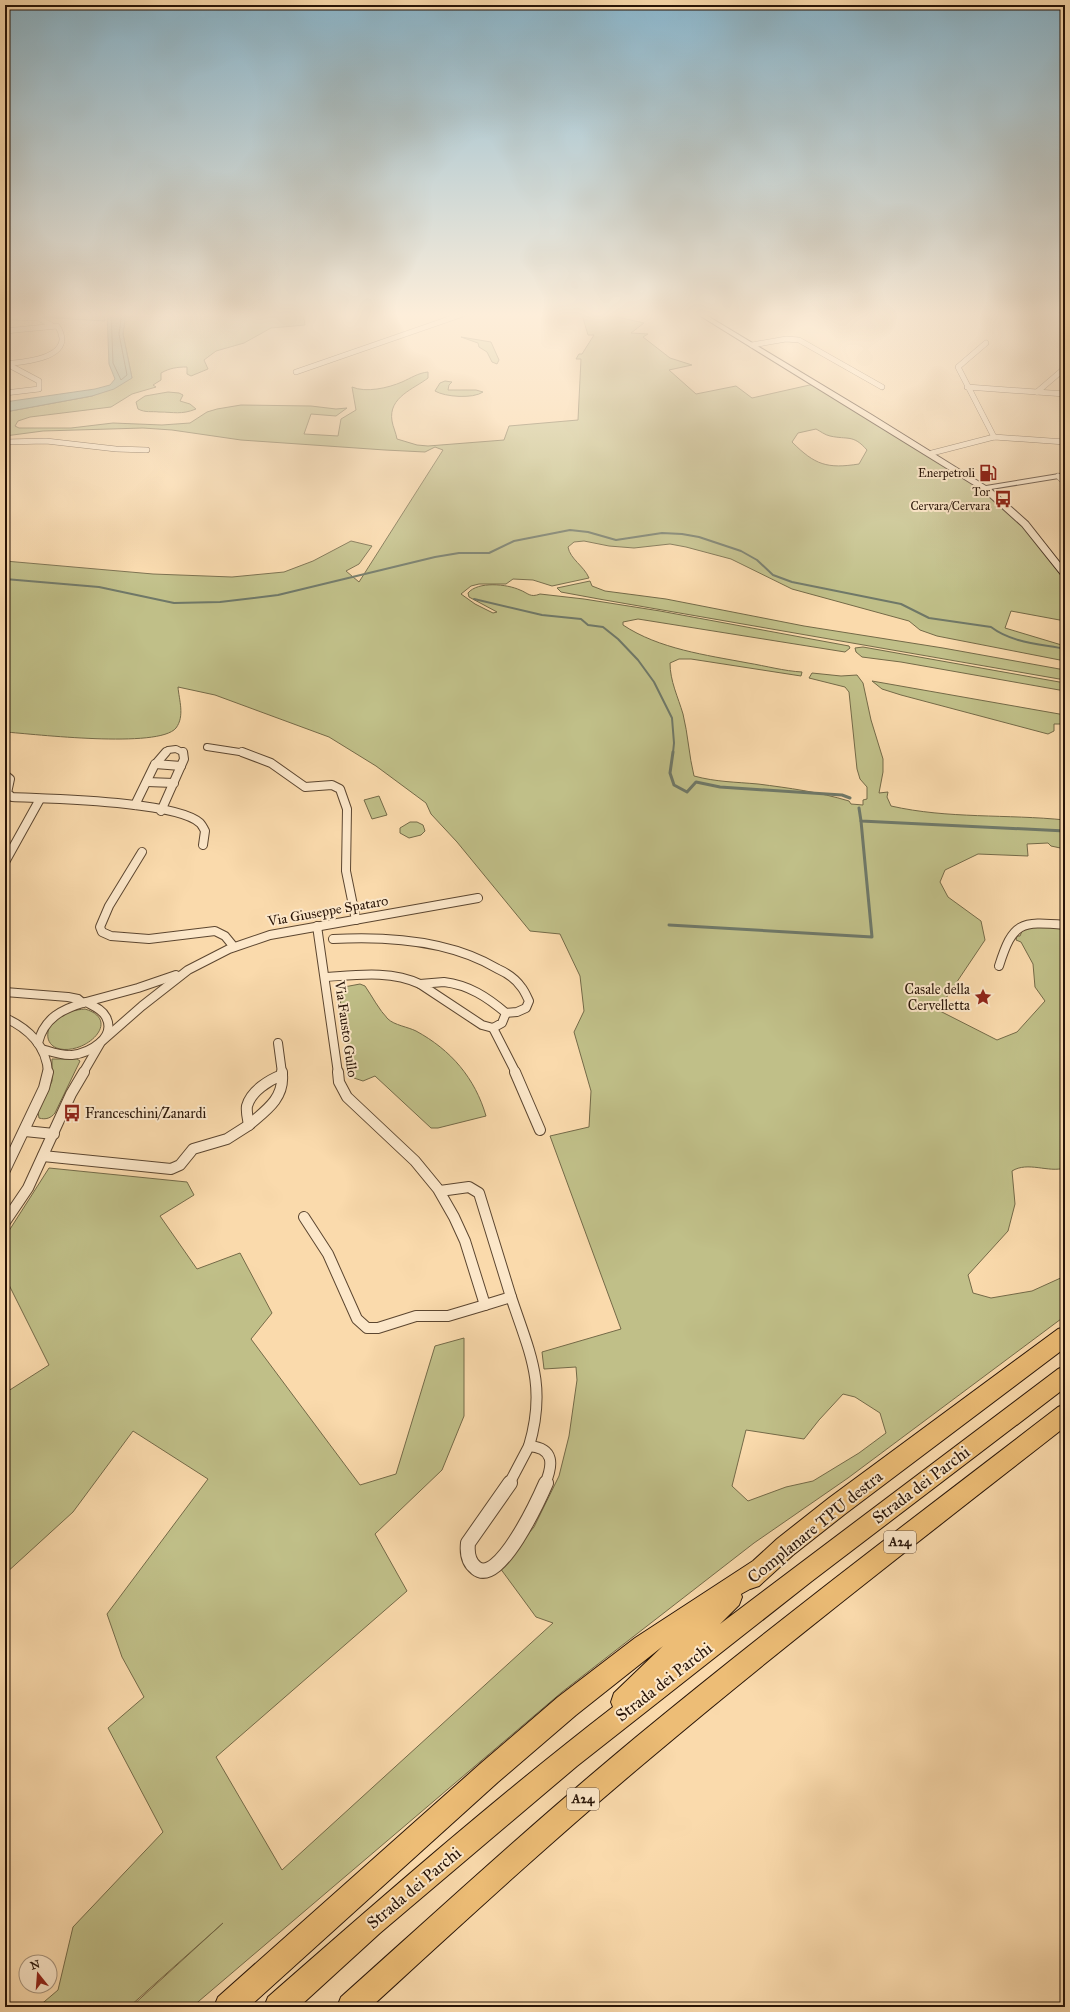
<svg xmlns="http://www.w3.org/2000/svg" width="1070" height="2012" font-family="'IM FELL Great Primer',serif">
	<style>
		.green { fill: #c0bf88; stroke: #746a48; fill-rule: evenodd }
		.water { fill: #9ebba8; stroke: #6f7868 }
		.lines { fill: none; stroke-linecap: round; stroke-linejoin: round }
		.shore { stroke: #636858; stroke-width: 1 }
		.stream-far1 { stroke: #6f7868; stroke-width: 2 }
		.stream { stroke: #6f7868; stroke-width: 3 }
		.street-far4-casing { stroke: #5c4630; stroke-width: 6 }
		.street-far3-casing { stroke: #5c4630; stroke-width: 8 }
		.street-far2-casing { stroke: #5c4630; stroke-width: 10 }
		.street-far1-casing { stroke: #5c4630; stroke-width: 12 }
		.street-casing { stroke: #5c4630; stroke-width: 16 }
		.secondary-casing { stroke: #281407; stroke-width: 2 }
		.highway-casing { stroke: #281407; stroke-width: 2 }
		.street-far4 { stroke: #fce7c9; stroke-width: 5 }
		.street-far3 { stroke: #fce7c9; stroke-width: 6 }
		.street-far2 { stroke: #fce7c9; stroke-width: 8 }
		.street-far1 { stroke: #fce7c9; stroke-width: 10 }
		.street { stroke: #fce7c9; stroke-width: 14 }
		.secondary { fill: #fce7c9; fill-rule: evenodd }
		.highway { fill: #edbd76; fill-rule: evenodd }
		.labels { text-anchor: middle; dominant-baseline: central; stroke-width: 4; stroke-linejoin: round; paint-order: stroke }
		.far-poi-label { font-size: 12px; fill: #281407; stroke: #fce7c9; text-anchor: end }
		.shield { fill: #fce7c9; stroke: #685341; stroke-width: 1 }
		.shield-label { font-size: 13px; font-weight: bold; fill: #281407 }
		.street-label { font-size: 14px; fill: #281407; stroke: #fce7c9 }
		.poi-label { font-size: 14px; fill: #281407; stroke: #fce7c9; text-anchor: end }
		.near-street-label { font-size: 17px; fill: #281407; stroke: #fce7c9 }
	</style>
	<rect width="100%" height="100%" fill="#fadaac"/>
	<filter id="stains"><feTurbulence type="fractalNoise" baseFrequency=".005" numOctaves="4"/><feColorMatrix values="0 0 0 0 .2 0 0 0 0 .09 0 0 0 0 .02 0 0 0 .5 -.17"/></filter>
	<radialGradient id="worn" r=".72"><stop offset=".6" stop-color="#630" stop-opacity="0"/><stop offset="1" stop-color="#630" stop-opacity=".3"/></radialGradient>
	<g class="green">
		<polygon points="5,312 103,312 105,321 5,315"/>
		<path d="M126,312H303L305,325L271,328L244,343L216,351L204,360L208,369L191,376L187,374V367C177,367 170,368 161,373V380L153,385L156,387L132,394L111,407L30,417L18,421L15,426L19,428H71L113,423L162,425L190,423L207,412L217,409L241,405L311,406L336,409L347,408L336,416L311,414L304,434L338,436L341,419L356,410L352,387C366,393 388,388 402,382C411,378 418,373 428,372V378C414,389 388,397 392,421C393,427 396,433 397,439L417,445L428,446L504,440L509,426L578,420L581,359H576L579,354H582L594,335H588L583,318L574,312H596L644,323L631,333L648,334L643,337L670,358L692,365L669,370L696,394L736,386L752,398L814,384L981,488L1024,527L1065,578V621L1011,611L1005,628L1065,646V661L937,636L920,630L909,621L792,589L731,559L686,547L670,544L634,548L609,546L584,541L574,542L568,547C570,559 584,566 589,578L552,586L533,580L513,579L506,584H479L471,586L461,594L475,604L493,613L497,612L469,597L468,593C478,581 507,584 520,590C528,593 530,598 540,594L584,599L660,611L849,646L850,648L845,652L638,619L623,622V625C659,649 706,655 748,663C766,666 784,671 802,672L801,676L691,659H679L670,663C670,681 678,697 683,714C688,734 689,756 694,776C716,782 736,782 758,784C789,788 819,792 849,801L851,804L863,805V800L867,799V787L860,779L857,769L849,692L845,687L809,678L812,673L841,676L857,675L863,683L871,720L883,759V772L879,793L888,792L887,797L891,806C948,819 1007,814 1065,820V849L1051,846L1048,843L1027,844L1028,856L978,854L945,870L940,882L948,897L981,921L985,940L938,1010L997,1040L1017,1032L1045,1001L1035,987L1033,964L1021,942L1016,940L1017,936H1020L1023,929L1035,925L1065,927V1168C1048,1173 1028,1161 1012,1171L1015,1204L1008,1231L968,1275L973,1293L991,1298L1032,1291L1065,1276V1316L848,1478L754,1543L562,1692L192,2007H131L223,1923L129,2007H38L58,1990L73,1927L163,1832L108,1728L144,1697L122,1657L107,1614L208,1479L133,1431L73,1512L5,1574V1393L49,1365L5,1277V1237L49,1168L187,1182L194,1195L160,1216L197,1269L240,1253L272,1313L251,1339L360,1485L396,1474L435,1346L464,1338V1416L442,1470L375,1534L407,1591L216,1757L282,1870L553,1623L536,1617L500,1568L534,1527L559,1476L569,1436L577,1380L576,1367L544,1369L542,1352L621,1329L550,1136L589,1127L591,1091L574,1032L584,1011L580,976L560,934L530,931L457,842L431,814L426,803L376,766L329,737L215,695L178,687C179,700 185,716 176,728C159,749 34,734 5,732V561L153,574L232,577L284,572L313,561L351,541L372,546L359,564L346,571L359,582L443,450L435,447L425,452L385,450L241,440L172,430L143,428L43,431L5,436V412L92,396L132,378L123,334ZM816,429C820,431 825,435 830,436C848,440 853,434 867,450L859,464C827,469 815,465 792,442L798,433ZM843,1394L855,1397L880,1413L886,1433L859,1453L813,1481L786,1487L748,1501L732,1486L746,1430L804,1439L819,1420Z"/>
		<polygon points="461,337 491,342 499,360 497,364 492,362 487,352 479,347 478,343"/>
		<path d="M445,381L452,382L449,385L448,390H476L483,392C473,399 445,397 435,391L440,383Z"/>
		<path d="M168,392L179,393L183,395L180,401L190,404L196,409C181,415 174,412 159,412C151,411 146,413 138,409L136,402L145,396Z"/>
		<polygon points="590,581 592,586 605,591 666,599 804,626 943,648 1065,670 1065,680 599,599 561,592 557,588"/>
		<polygon points="863,647 1065,683 1065,691 901,662 862,657 856,652 855,648"/>
		<polygon points="872,681 1065,715 1065,724 1054,724 1054,731 1048,734 901,695 882,689"/>
		<polygon points="379,796 387,815 372,819 364,800"/>
		<polygon points="410,822 417,822 423,825 425,831 421,835 409,838 400,833 400,828"/>
		<path d="M360,984L365,986C372,996 379,1010 388,1019C394,1025 408,1027 416,1031C451,1050 475,1078 486,1116L438,1128H431L375,1076L363,1081L354,1078L339,994L344,987Z"/>
		<path d="M85,1009C122,1020 87,1054 60,1049C42,1045 46,1025 58,1016C65,1011 76,1010 85,1009Z"/>
		<path d="M52,1059H77L80,1061L55,1113C51,1118 46,1120 39,1118L38,1112L52,1081Z"/>
	</g>
	<polygon class="water" points="107,312 126,312 123,334 132,378 114,389 92,396 5,412 5,402 95,389 110,385 115,379 109,364"/>
	<g class="lines">
		<polyline class="shore" points="111,312 113,363 121,380 127,375 119,334 122,312"/>
		<g class="stream-far1">
			<path d="M5,579L99,587L174,603L220,602L278,595L435,557L459,553H489L514,541L570,530L588,532L616,540L662,533L682,534L699,537L741,551L757,560L773,575L792,582L901,604L929,618L991,627C1012,643 1040,644 1065,649"/>
			<polyline points="474,599 542,615 581,619 588,625 603,627 618,639 638,660 654,682 672,718 674,743 673,753"/>
		</g>
		<g class="stream">
			<polyline points="673,752 670,773 674,785 687,792 696,782 720,787 842,795 850,798"/>
			<polyline points="859,808 861,821 1065,831"/>
			<polyline points="669,925 872,937 861,821"/>
		</g>
		<g class="street-far4-casing">
			<g id="street-far4">
				<polyline points="5,317 39,318 51,325"/>
				<path d="M5,331L57,326C60,329 61,333 62,338C63,360 20,362 5,364"/>
				<polyline points="986,343 958,367 994,437"/>
				<polyline points="752,345 786,339 799,340 882,387"/>
				<polyline points="296,372 469,312"/>
				<polyline points="967,387 1065,394"/>
				<polyline points="1037,392 1065,368"/>
				<polyline points="5,393 39,389 39,381 7,364"/>
				<polyline points="5,442 46,441 116,449 147,450"/>
				<polyline points="932,453 994,437 1065,442"/>
				<polyline points="1058,476 1065,483"/>
			</g>
		</g>
		<g class="street-far3-casing">
			<g id="street-far3">
				<polyline points="207,747 246,753"/>
				<polyline points="165,753 168,750 176,749 184,753"/>
			</g>
		</g>
		<g class="street-far2-casing">
			<g id="street-far2">
				<polyline points="242,752 271,763 305,787 332,785 340,789 347,809 346,871 356,920"/>
				<polyline points="155,764 181,766"/>
				<path d="M5,775L10,779L7,793L12,797C49,799 176,801 200,823C202,825 204,829 205,831L203,845"/>
				<polyline points="147,782 174,783"/>
				<polyline points="135,805 154,766 166,752"/>
				<polyline points="161,811 184,759 183,752"/>
				<polyline points="142,852 109,906 100,927 102,932 111,936 149,939 215,931 225,936 234,947"/>
				<polyline points="5,862 40,799"/>
				<polyline points="317,926 338,1073"/>
				<path d="M333,939C388,936 450,940 498,969C507,973 516,979 522,988C525,992 527,997 529,1001L526,1008L517,1012L506,1013"/>
				<path d="M999,966C1013,922 1020,921 1065,925"/>
				<path d="M325,977C356,975 391,970 420,984"/>
				<path d="M444,982C469,985 487,997 506,1013L502,1023L493,1028L482,1025L420,984Z"/>
				<polyline points="5,992 68,997 78,999 83,1003"/>
				<polyline points="86,1002 138,988 176,975"/>
				<path d="M5,1018C28,1028 47,1046 48,1073"/>
				<polyline points="493,1028 516,1073"/>
				<path d="M38,1043C44,1018 62,1009 86,1002C93,1006 102,1009 106,1017C117,1038 89,1053 72,1055C62,1056 52,1052 42,1049"/>
				<polyline points="278,1043 282,1073"/>
				<polyline points="83,1073 101,1042 142,1006 188,970 229,949 270,935 478,898"/>
			</g>
		</g>
		<g class="street-far1-casing">
			<g id="street-far1">
				<polyline points="282,1072 282,1075"/>
				<polyline points="338,1072 339,1082 347,1097 415,1161 438,1189 454,1217 465,1241 485,1305 511,1297 479,1193 469,1187 440,1191"/>
				<polyline points="515,1072 540,1130"/>
				<path d="M282,1075C284,1099 265,1111 249,1125C248,1119 246,1112 247,1106C251,1091 269,1080 282,1075Z"/>
				<polyline points="25,1131 54,1134"/>
				<polyline points="43,1156 171,1169 180,1165 193,1149 227,1139 249,1125"/>
				<polyline points="5,1170 44,1088 48,1072"/>
				<polyline points="304,1217 328,1254 357,1319 367,1328 378,1328 416,1316 448,1316 485,1305"/>
				<polyline points="5,1222 28,1188 71,1094 84,1072"/>
				<path d="M511,1297C530,1354 547,1385 529,1446"/>
				<path d="M509,1484L529,1446C555,1448 553,1465 545,1484"/>
			</g>
		</g>
		<g class="street-casing">
			<path id="street" d="M510,1483L468,1543C467,1552 468,1562 476,1568C499,1587 539,1499 546,1483"/>
		</g>
		<g class="secondary-casing">
			<polygon id="secondary" points="694,312 701,312 872,415 986,486 1065,473 1065,477 991,489 1028,522 1065,569 1065,576 1062,576 1022,526 982,490"/>
		</g>
		<g class="highway-casing">
			<g id="highway">
				<path d="M1065,1327V1348L845,1514L793,1555L759,1586L750,1589L741,1594L742,1597L739,1605L720,1624L1058,1369L1065,1366V1388L812,1581L577,1766L380,1933L299,2007H264L268,1997C381,1898 494,1799 613,1707L611,1702L614,1693L663,1646L576,1715L498,1782L249,2007H214L218,1997L480,1764L558,1697L635,1638L753,1561L777,1539L829,1498L1058,1329Z"/>
				<path d="M1065,1404V1427C927,1535 787,1643 653,1756C556,1837 464,1922 371,2007H337L341,1997C438,1910 535,1821 635,1738C773,1624 916,1516 1058,1407Z"/>
			</g>
		</g>
		<use href="#street-far4" class="street-far4"/>
		<use href="#street-far3" class="street-far3"/>
		<use href="#street-far2" class="street-far2"/>
		<use href="#street-far1" class="street-far1"/>
		<use href="#street" class="street"/>
		<use href="#secondary" class="secondary"/>
		<use href="#highway" class="highway"/>
	</g>
	<linearGradient id="sky" x2="0" y2="1"><stop stop-color="#8ab7ce"/><stop offset="0.53" stop-color="#fdeeda"/><stop offset="1" stop-color="#fdeeda" stop-opacity="0"/></linearGradient>
	<rect width="1070" height="594" fill="url(#sky)"/>
	<defs>
		<g id="fuel-bare" transform="scale(1.38)"><path d="M-5.5-6h7V0h2V4h1.3V-2.5L3-4.5l.8-.8L6-3V5H2.5V1h-1V6h-7ZM-4.2-4.7v3.2H.2V-4.7Z" fill="#8f2418" stroke="#fce7c9" stroke-width="2.5" paint-order="stroke"/></g>
		<g id="bus-bare" transform="scale(1.38)"><path d="M-5-6H5V4H4V6H2V4H-2V6H-4V4H-5ZM-3.5-4V0h7V-4ZM-3.5 1.2v1.5H-2V1.2ZM2 1.2v1.5H3.5V1.2Z" fill="#8f2418" stroke="#fce7c9" stroke-width="2.5" paint-order="stroke"/></g>
		<g id="sight-bare" transform="scale(1.38)"><path d="M0-6L1.8-2.2L6-1.7L2.9 1.2L3.7 5.4L0 3.3L-3.7 5.4L-2.9 1.2L-6-1.7L-1.8-2.2Z" fill="#8f2418" stroke="#fce7c9" stroke-width="2.5" paint-order="stroke"/></g>
	</defs>
	<g fill-rule="evenodd">
		<use href="#fuel-bare" x="988" y="473"/>
		<use href="#bus-bare" x="1003" y="499"/>
		<use href="#sight-bare" x="983" y="997"/>
		<use href="#bus-bare" x="72" y="1113"/>
	</g>
	<g class="labels">
		<g class="far-poi-label">
			<text x="975" y="473">Enerpetroli</text>
			<text x="990" y="492">Tor<tspan x="990" dy="14">Cervara/Cervara</tspan></text>
		</g>
		<g class="shield">
			<rect x="884" y="1531" width="32" height="22" rx="3"/>
			<rect x="567" y="1788" width="32" height="22" rx="3"/>
		</g>
		<g class="shield-label">
			<text x="900" y="1542">A24</text>
			<text x="583" y="1799">A24</text>
		</g>
		<g class="street-label">
			<text transform="translate(328 911) rotate(-10)">Via Giuseppe Spataro</text>
			<text transform="translate(346 1029) rotate(82)">Via Fausto Gullo</text>
		</g>
		<g class="poi-label">
			<text x="970" y="989">Casale della<tspan x="970" dy="16">Cervelletta</tspan></text>
			<text x="85" y="1113" text-anchor="start">Franceschini/Zanardi</text>
		</g>
		<g class="near-street-label">
			<text transform="translate(921 1485) rotate(-37)">Strada dei Parchi</text>
			<text transform="translate(815 1527) rotate(-39)">Complanare TPU destra</text>
			<text transform="translate(664 1682) rotate(-38)">Strada dei Parchi</text>
			<text transform="translate(414 1888) rotate(-40)">Strada dei Parchi</text>
		</g>
	</g>
	<rect width="1070" height="2012" fill="none" stroke="#fadaac" stroke-width="20"/>
	<rect x="6" y="6" width="1058" height="2000" fill="none" stroke="#281407" stroke-width="2"/>
	<rect x="10" y="10" width="1050" height="1992" fill="none" stroke="#281407"/>
	<g transform="translate(38 1974) rotate(343)"><circle r="19" fill="#fce7c9" stroke="#a7937b"/>
	<path d="M0-3L7 15L0 10L-7 15Z" fill="#8f2418"/>
	<text y="-6" font-size="11" font-weight="bold" text-anchor="middle" fill="#281407">N</text>
	</g>
	<rect width="100%" height="100%" filter="url(#stains)"/>
	<rect width="100%" height="100%" fill="url(#worn)"/>
</svg>
